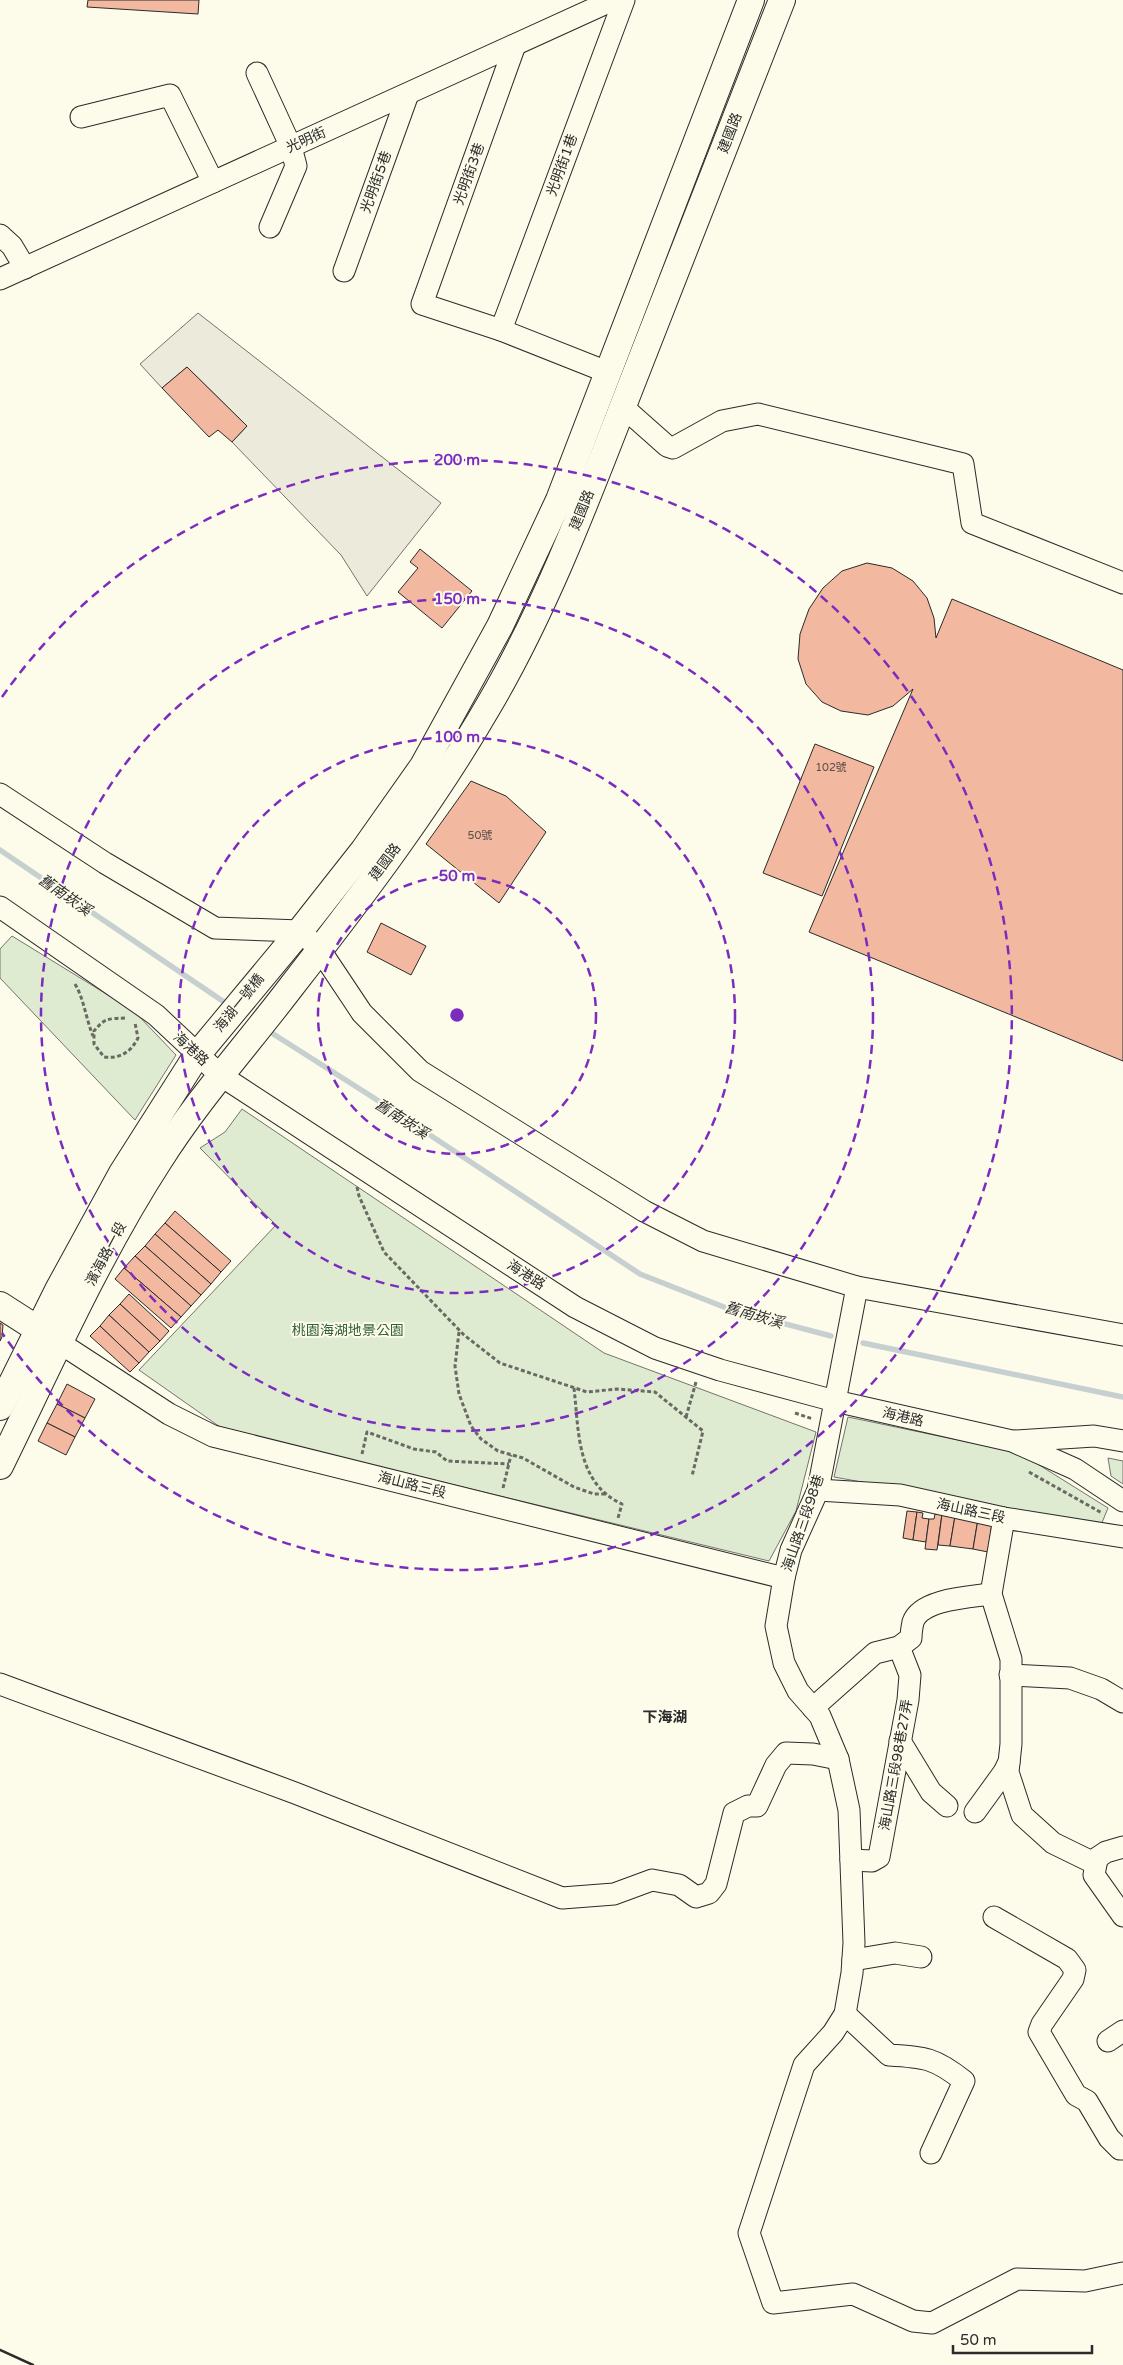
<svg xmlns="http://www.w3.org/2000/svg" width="1123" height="2365" font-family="'Varela Round','Noto Sans TC',sans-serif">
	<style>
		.green { fill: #deebd1; stroke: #74746e }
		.parking { fill: #eceadb; stroke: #74746e }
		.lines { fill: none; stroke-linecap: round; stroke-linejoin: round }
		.stream { stroke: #c7d0d0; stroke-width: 5.5 }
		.building { fill: #f2b8a0; stroke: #2b2b2b }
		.minor-casing { stroke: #2b2b2b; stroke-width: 23 }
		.major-casing { stroke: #2b2b2b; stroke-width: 28 }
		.path { stroke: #6a6964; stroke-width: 3; stroke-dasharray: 4 2.5; stroke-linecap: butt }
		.minor { stroke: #fdfbea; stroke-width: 21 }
		.major { stroke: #fdfbea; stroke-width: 26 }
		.wall { stroke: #2b2b2b; stroke-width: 2.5 }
		.ring { fill: none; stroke: #7b2cbf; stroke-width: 2.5; stroke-dasharray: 9 6 }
		.labels { text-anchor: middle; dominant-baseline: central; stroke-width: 4; stroke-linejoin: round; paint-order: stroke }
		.number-label { font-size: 11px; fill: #5d4e48 }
		.street-label { font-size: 14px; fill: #2b2b2b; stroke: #fdfbea }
		.park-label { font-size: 14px; fill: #34623c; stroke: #fdfbea }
		.water-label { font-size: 15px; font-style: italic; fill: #2b2b2b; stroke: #fdfbea }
		.neighbourhood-label { font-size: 15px; font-weight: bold; fill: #2b2b2b; stroke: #fdfbea }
		.centre { fill: #7b2cbf; stroke: #fdfbea; stroke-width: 2.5 }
		.ring-label { font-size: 15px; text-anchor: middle; font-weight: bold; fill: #7b2cbf; stroke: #fdfbea; stroke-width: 4; stroke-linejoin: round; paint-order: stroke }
	</style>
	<rect width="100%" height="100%" fill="#fdfbea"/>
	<g class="green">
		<polygon points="12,936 134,1011 176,1055 135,1120 0,978 0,949"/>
		<polygon points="242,1109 604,1353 816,1432 796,1511 769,1561 223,1429 139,1370 276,1225 200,1148 225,1132"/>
		<polygon points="848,1417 1020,1453 1108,1508 1101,1525 834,1477"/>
		<polygon points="1108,1458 1123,1461 1123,1484 1111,1476"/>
	</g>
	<polygon class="parking" points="198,313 441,503 367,596 341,555 232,442 247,426 187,367 162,388 140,364"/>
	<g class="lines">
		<g class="stream">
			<polyline points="0,850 230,1006"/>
			<polyline points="267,1030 374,1098 640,1274 729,1309 831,1336"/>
			<polyline points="863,1343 1123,1397"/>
		</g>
	</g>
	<g class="building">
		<polygon points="88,0 199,0 198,14 87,7"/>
		<polygon points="187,367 247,426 232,442 218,430 209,437 162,388"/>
		<polygon points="420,549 472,591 442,628 398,592 418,568 410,562"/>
		<polygon points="867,563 892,568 913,581 927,598 934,618 936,638 952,599 1123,670 1123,1061 809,932 913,689 893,706 868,715 841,711 822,702 806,684 798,659 800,634 809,609 823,588 842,571"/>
		<polygon points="815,744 874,767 822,896 763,873"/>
		<polygon points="471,781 506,796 546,832 499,903 426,844"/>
		<polygon points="381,923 426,946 411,975 367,952"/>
		<polygon points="175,1211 231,1261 221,1272 165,1223"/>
		<polygon points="165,1223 221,1272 211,1284 155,1234"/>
		<polygon points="155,1234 211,1284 201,1295 145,1246"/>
		<polygon points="145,1246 201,1295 191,1306 135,1256"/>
		<polygon points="135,1256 191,1306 181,1317 124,1268"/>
		<polygon points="124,1268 181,1317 171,1328 115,1279"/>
		<polygon points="129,1294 169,1331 160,1341 120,1304"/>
		<polygon points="120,1304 160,1341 149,1352 109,1315"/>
		<polygon points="109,1315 149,1352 139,1363 100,1326"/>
		<polygon points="0,1323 3,1325 2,1337 0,1341"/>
		<polygon points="100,1326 139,1363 130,1372 90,1336"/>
		<polygon points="67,1384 95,1399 85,1418 57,1404"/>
		<polygon points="57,1404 85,1418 75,1437 47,1423"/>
		<polygon points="47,1423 75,1437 66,1455 38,1441"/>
		<polygon points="907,1511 917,1512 913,1540 903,1538"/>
		<polygon points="917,1512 923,1513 922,1518 929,1519 926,1542 913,1540"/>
		<polygon points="935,1514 942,1514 937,1550 925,1549 929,1519 934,1519"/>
		<polygon points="942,1514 955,1516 950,1546 938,1545"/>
		<polygon points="955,1516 978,1519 973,1549 950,1546"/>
		<polygon points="978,1519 992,1523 988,1552 973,1549"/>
	</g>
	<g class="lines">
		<g class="minor-casing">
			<g id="minor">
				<polyline points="515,45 422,304 501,330 607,372"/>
				<polyline points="257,73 291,147 296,166 270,227"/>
				<polyline points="81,117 170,95 213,182"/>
				<polyline points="0,235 12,246 25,268"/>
				<polyline points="344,271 408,94"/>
				<polyline points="0,279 613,0"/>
				<polyline points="501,330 624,0"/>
				<polyline points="623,407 667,446 673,448 722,421 758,414 963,464 972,523 1123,583"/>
				<polyline points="0,794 105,863 215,928 300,931 320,950 362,1013 420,1071 644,1211 703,1241 857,1287 1123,1335"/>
				<polyline points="0,907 156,1015 220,1075 575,1307 655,1348 720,1370 835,1401 1012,1441 1075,1469 1123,1501"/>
				<polyline points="857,1287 818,1490 791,1550 784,1578 776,1626 784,1663 798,1691 820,1716 838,1759 849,1810 854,1943 852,1973 845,2014 833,2033 804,2065 749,2233 773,2303 853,2294 913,2321 932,2323 1017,2279 1085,2281 1123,2273"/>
				<polyline points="60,1343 169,1414 213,1436 784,1578"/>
				<polyline points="1015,1441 1094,1436 1123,1441"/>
				<polyline points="818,1490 900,1495 1004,1518 1123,1537"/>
				<polyline points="1004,1518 991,1594 1011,1659 1011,1744 1008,1772 1022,1815 1053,1843 1096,1864"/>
				<polyline points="1010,1675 1070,1678 1101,1689 1123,1702"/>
				<polyline points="0,1684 295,1793 562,1898 614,1894 652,1880 679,1885 696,1897 709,1893 716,1884 734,1813 748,1806 757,1806 776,1765 786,1753 813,1754 838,1759"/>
				<path d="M813,1708L875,1653L899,1647L911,1638C911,1633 912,1627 913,1622C921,1599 970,1597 991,1594"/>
				<polyline points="900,1741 931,1792 947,1806"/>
				<polyline points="975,1812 1004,1772 1009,1762"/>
				<polyline points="1123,1847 1106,1852 1097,1858 1094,1875 1123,1916"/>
				<polyline points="851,1860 872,1861 879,1857 908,1700 910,1675 899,1647"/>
				<polyline points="994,1917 1067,1959 1075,1970 1073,1979 1042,2024 1039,2032 1076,2095 1087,2101 1109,2138 1120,2149 1123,2149"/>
				<polyline points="853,1960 895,1953 921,1957"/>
				<path d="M845,2014L889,2055C925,2057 935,2058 964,2081L931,2153"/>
				<polyline points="1108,2041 1123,2031"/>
			</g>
		</g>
		<g class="major-casing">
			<g id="major">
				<polyline points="0,1305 53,1339"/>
				<polyline points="0,1407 58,1290 122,1173 197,1055 300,931 363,851 423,766 500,626 559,500 751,0"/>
				<path d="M0,1466C50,1364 97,1257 159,1161C198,1099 247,1045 291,987C362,896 431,805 489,705C548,604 589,493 632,383C682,256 732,128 782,0"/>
			</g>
		</g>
		<g class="path">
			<path d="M75,984C84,999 86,1019 93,1036"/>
			<path d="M125,1018C107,1019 105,1018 94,1031V1044L104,1057C120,1059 131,1052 138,1038L135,1023"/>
			<polyline points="357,1187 359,1196 384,1252 464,1335 500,1363 587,1392 617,1389 655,1392 703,1431 692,1476"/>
			<polyline points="459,1332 455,1366 459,1394 471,1426 481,1439 498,1451 523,1458 574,1487 594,1494 607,1494"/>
			<path d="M574,1388C579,1431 576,1483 622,1504L618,1518"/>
			<polyline points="795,1413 813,1419"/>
			<polyline points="686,1417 696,1382"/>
			<polyline points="362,1454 367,1432 414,1449 436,1452 447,1461 509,1464"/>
			<polyline points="1029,1472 1102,1513"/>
			<polyline points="503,1488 511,1455"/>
		</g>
		<use href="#minor" class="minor"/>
		<use href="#major" class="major"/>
		<polyline class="wall" points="0,2350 33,2365"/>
	</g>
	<g class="ring">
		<circle cx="457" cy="1015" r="139"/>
		<circle cx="457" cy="1015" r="278"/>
		<circle cx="457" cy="1015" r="416"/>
		<path d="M2 697A555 555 0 1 1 2 1333"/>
	</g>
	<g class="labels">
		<g class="number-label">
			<text x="831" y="767">102號</text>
			<text x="480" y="835">50號</text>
		</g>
		<g class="street-label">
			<text transform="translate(730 133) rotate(-69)">建國路</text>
			<text transform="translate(306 140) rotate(-24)">光明街</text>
			<text transform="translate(562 165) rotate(-70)">光明街1巷</text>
			<text transform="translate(469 174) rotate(-70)">光明街3巷</text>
			<text transform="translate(376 182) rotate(-70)">光明街5巷</text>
			<text transform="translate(582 510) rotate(-68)">建國路</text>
			<text transform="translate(385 862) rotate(-53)">建國路</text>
			<text transform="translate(239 1003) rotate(-51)">海湖一號橋</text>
			<text transform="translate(191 1049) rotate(43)">海港路</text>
			<text transform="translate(106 1254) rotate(-62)">濱海路一段</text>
			<text transform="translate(526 1275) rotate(33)">海港路</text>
			<text transform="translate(903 1417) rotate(13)">海港路</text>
			<text transform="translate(412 1485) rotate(14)">海山路三段</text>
			<text transform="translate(971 1511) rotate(12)">海山路三段</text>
			<text transform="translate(803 1523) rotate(-71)">海山路三段98巷</text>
			<text transform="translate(896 1765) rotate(-80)">海山路三段98巷27弄</text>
		</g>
		<g class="park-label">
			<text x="348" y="1330">桃園海湖地景公園</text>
		</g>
		<g class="water-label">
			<text transform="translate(65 895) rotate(35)">舊南崁溪</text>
			<text transform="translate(402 1119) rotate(33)">舊南崁溪</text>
			<text transform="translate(754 1315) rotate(16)">舊南崁溪</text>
		</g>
		<g class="neighbourhood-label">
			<text x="665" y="1717">下海湖</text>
		</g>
	</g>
	<circle cx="457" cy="1015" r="8" class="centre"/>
	<g class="ring-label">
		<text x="457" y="465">200 m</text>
		<text x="457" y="604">150 m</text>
		<text x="457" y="742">100 m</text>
		<text x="457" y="881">50 m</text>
	</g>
	<path d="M953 2345v8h139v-8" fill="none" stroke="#2b2b2b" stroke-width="2.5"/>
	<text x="960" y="2345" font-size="15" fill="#2b2b2b" stroke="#fdfbea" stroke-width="4" paint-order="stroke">50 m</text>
</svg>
